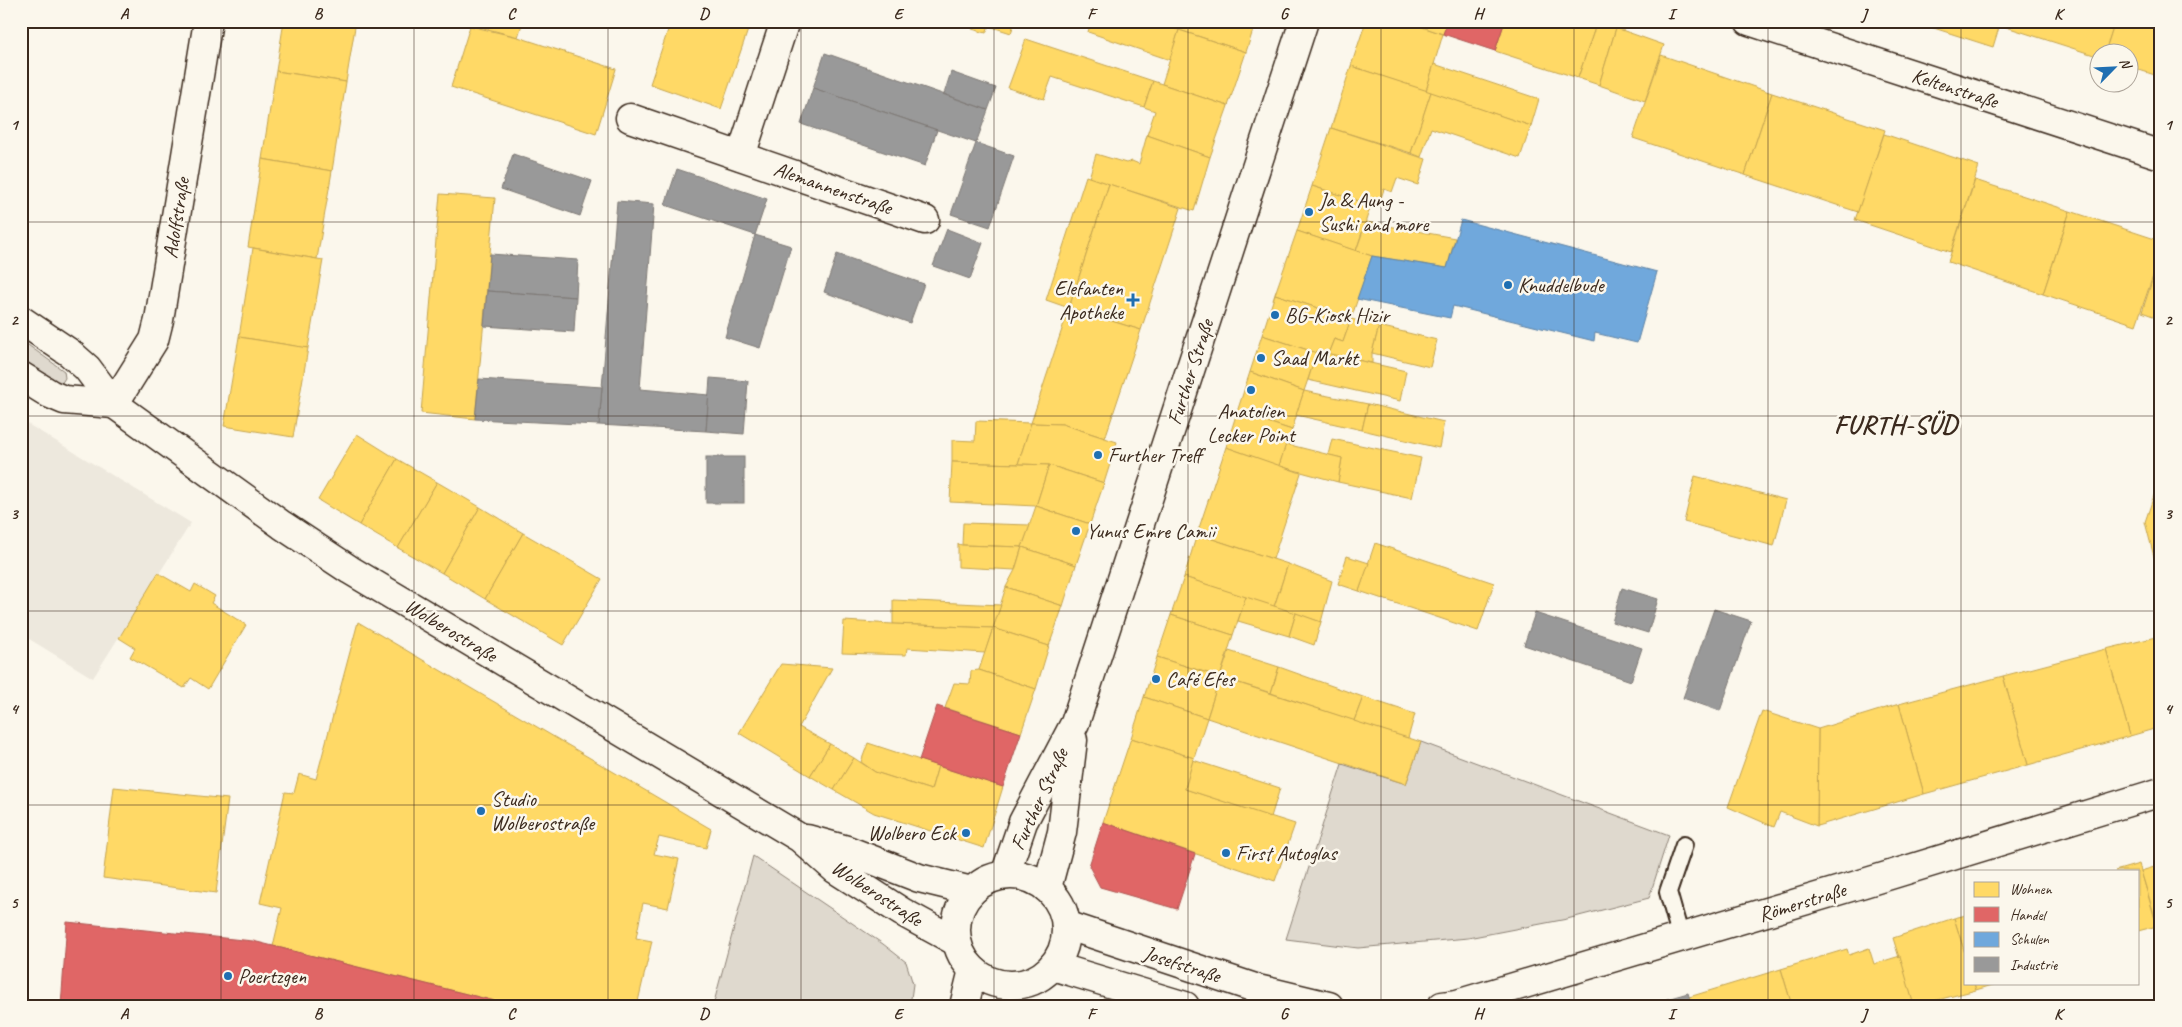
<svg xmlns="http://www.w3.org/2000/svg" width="2182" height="1027" font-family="Caveat,sans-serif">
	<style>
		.built { fill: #ede8dd }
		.green { fill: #dfd9ce; stroke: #8d8276 }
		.homes { fill: #ffd966; stroke: #c4a450 }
		.shops { fill: #e06666; stroke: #ae5450 }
		.schools { fill: #6fa8dc; stroke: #5f82a3 }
		.industry { fill: #999; stroke: #7d7874 }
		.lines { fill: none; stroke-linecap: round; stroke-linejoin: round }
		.service-casing { stroke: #3b2a1e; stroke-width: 20 }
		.minor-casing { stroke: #3b2a1e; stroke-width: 31 }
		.tertiary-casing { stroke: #3b2a1e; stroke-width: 31 }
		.secondary-casing { stroke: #3b2a1e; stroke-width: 31 }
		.service { stroke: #fbf7ec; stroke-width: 16 }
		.minor { stroke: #fbf7ec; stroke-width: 28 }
		.tertiary { stroke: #fbf7ec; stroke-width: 28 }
		.secondary { stroke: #fbf7ec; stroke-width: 28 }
		.grid { fill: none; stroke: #3b2a1e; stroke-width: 1; stroke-opacity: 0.55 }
		.poi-dot { fill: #1f6fb2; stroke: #fbf7ec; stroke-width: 2 }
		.labels { text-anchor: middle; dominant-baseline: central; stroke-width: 5; stroke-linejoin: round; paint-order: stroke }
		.street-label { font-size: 21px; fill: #3b2a1e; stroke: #fbf7ec }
		.poi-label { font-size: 21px; fill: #3b2a1e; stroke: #fbf7ec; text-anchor: start }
		.district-label { font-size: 26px; font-weight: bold; letter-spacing: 1px; fill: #3b2a1e; stroke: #fbf7ec }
		.neatline { fill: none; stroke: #3b2a1e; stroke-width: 2 }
		.grid-label { font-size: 16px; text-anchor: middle; font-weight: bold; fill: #3b2a1e }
	</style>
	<rect width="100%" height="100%" fill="#fbf7ec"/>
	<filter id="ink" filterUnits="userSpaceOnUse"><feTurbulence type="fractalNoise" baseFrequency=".02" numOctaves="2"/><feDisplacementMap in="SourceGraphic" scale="10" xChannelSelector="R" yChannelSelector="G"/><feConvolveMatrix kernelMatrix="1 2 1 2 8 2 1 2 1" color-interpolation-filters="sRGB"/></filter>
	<g filter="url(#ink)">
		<polygon class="built" points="21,420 191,523 93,678 21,634"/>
		<g class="green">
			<polygon points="21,340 64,371 65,378 61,384 54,384 21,361"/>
			<polygon points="1421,742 1669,835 1649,898 1567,919 1468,938 1358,948 1286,939 1342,764 1406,784"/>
			<polygon points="753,856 883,944 906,962 913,984 910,1006 713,1006"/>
		</g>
		<g class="homes">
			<polygon points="284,21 356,21 346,82 276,71"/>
			<polygon points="457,21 523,21 518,37"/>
			<polygon points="671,21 751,21 721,109 650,84"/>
			<polygon points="976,21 1015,21 1011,33 989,26 986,33 972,29"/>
			<polygon points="1091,21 1152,21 1179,30 1170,60 1088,32"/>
			<polygon points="1152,21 1256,21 1246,52"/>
			<polygon points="1366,21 1405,21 1443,34 1426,91 1351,66"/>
			<polygon points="1405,21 1448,21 1443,34"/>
			<polygon points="1505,21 1597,22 1578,78 1495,51"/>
			<polygon points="1912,21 2001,21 1993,47"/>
			<polygon points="2001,21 2115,21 2105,52 2100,52 2100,57 2000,25"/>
			<polygon points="2115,21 2161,21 2161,77 2130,67 2130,52 2105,52"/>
			<polygon points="1597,22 1616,28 1599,85 1578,78"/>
			<polygon points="470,26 518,37 616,69 596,134 451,87"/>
			<polygon points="1616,28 1664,45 1645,101 1599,85"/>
			<polygon points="1179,30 1246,52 1228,106 1162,84"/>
			<polygon points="1026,39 1153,81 1144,107 1052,77 1044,99 1008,88"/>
			<polygon points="1661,55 1772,93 1745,175 1633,138"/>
			<polygon points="1434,64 1539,99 1531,126 1426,91"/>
			<polygon points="1351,66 1431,92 1411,153 1331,128"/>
			<polygon points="276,71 346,82 332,171 262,159"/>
			<polygon points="1153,81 1228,106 1210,157 1147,135 1155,111 1144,107"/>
			<polygon points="1431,92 1531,126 1520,158 1431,128 1421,157 1411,153"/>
			<polygon points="1772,93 1885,130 1858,212 1745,175"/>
			<polygon points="1331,128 1426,159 1418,185 1397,178 1392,192 1384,189 1378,207 1312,186"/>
			<polygon points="1884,134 1979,166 1951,252 1855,220"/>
			<polygon points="1147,135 1210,157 1194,211 1089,178 1096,154 1126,163 1132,161 1139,164"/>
			<polygon points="262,159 332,171 317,259 248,247"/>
			<polygon points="1086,176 1109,184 1069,308 1046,300"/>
			<polygon points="1975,180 2070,211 2043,294 1948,262"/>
			<polygon points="1109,184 1181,208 1141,330 1069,308"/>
			<polygon points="1312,186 1371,205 1356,251 1297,231"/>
			<polygon points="440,194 495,198 475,419 421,413"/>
			<polygon points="2070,211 2161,241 2161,253 2136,325 2043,294"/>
			<polygon points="1366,222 1455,238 1447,268 1372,256 1356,251"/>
			<polygon points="1297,231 1372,256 1351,319 1275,294"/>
			<polygon points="253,248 323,260 308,348 239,337"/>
			<polygon points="2161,253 2161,319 2142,312"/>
			<polygon points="1275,294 1351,319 1343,342 1334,339 1328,354 1317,351 1317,353 1262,335"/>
			<polygon points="1069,308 1141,330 1105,438 1062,424 1031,423"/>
			<polygon points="1351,319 1379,326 1372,353 1372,363 1328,354 1334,339 1343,342"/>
			<polygon points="1379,326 1437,340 1430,367 1372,353"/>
			<polygon points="1262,335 1317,353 1304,391 1250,372"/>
			<polygon points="239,337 308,348 293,437 224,426"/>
			<polygon points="1317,351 1406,371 1400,401 1308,380"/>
			<polygon points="1250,372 1304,391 1292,430 1237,412"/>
			<polygon points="1304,391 1368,404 1362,430 1296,415"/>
			<polygon points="1368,404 1444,422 1439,448 1362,430"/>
			<polygon points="1237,412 1292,430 1279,466 1226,447"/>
			<polygon points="976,421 1031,423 1018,464 952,462 952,440 975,441"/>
			<polygon points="1031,423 1062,424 1117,442 1104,483 1049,465 1018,464"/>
			<polygon points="357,434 397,459 359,525 318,500"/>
			<polygon points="1332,439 1421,458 1412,498 1338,482 1342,458 1328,455"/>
			<polygon points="1286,444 1342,458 1338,482 1279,466"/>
			<polygon points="1226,447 1301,473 1273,559 1197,534"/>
			<polygon points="397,459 437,482 398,548 359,525"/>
			<polygon points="952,462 1018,464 1049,465 1036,506 950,502"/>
			<polygon points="1049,465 1104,483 1090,524 1036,506"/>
			<polygon points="2161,475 2161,571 2158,572 2145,522"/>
			<polygon points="1695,476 1786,500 1774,546 1684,522"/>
			<polygon points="437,482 480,507 442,573 398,548"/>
			<polygon points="1036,506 1090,524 1076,565 1022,547"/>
			<polygon points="480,507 523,533 485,599 442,573"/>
			<polygon points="963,523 1030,525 1022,547 962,545"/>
			<polygon points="523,533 602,579 563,645 485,599"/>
			<polygon points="1197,534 1288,564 1274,607 1184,577"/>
			<polygon points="1375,543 1494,583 1478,631 1359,591"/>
			<polygon points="958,544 962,545 1022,547 1015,570 958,567"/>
			<polygon points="1022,547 1076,565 1063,606 1006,587 1015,570"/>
			<polygon points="1347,556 1369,563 1359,591 1338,584"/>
			<polygon points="1288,564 1332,581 1321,622 1274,607"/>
			<polygon points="158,573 191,592 195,584 215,596 211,603 246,625 208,689 191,678 184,688 130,657 135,648 119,638"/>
			<polygon points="1184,577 1246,597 1233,635 1171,615"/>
			<polygon points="1006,587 1063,606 1049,646 993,628"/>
			<polygon points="1246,597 1296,613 1289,636 1238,621"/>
			<polygon points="893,600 1001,605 993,628 893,624"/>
			<polygon points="1296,613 1321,622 1314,645 1289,636"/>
			<polygon points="1171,615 1233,635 1220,677 1157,657"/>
			<polygon points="844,621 893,624 993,628 985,653 907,648 906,655 842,653"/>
			<polygon points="358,622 711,829 706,848 659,837 654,854 679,859 668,908 643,903 636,938 652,941 637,1006 515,1006 273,946 282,908 260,903 285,792 294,793 299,774 316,779"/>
			<polygon points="993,628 1049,646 1036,689 979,670"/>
			<polygon points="2161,636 2161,727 2130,736 2106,649"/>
			<polygon points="2106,649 2130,736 2028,765 2003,676"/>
			<polygon points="1229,651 1279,667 1271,693 1220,677"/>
			<polygon points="1157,657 1220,677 1207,718 1144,697"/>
			<polygon points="781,664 832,668 799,727 830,744 810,776 739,733"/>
			<polygon points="1279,667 1363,697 1354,721 1271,693"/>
			<polygon points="979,670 1036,689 1021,733 945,708 954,683 970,684 971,671"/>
			<polygon points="2003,676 2028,765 1924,794 1899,704"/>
			<polygon points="1220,677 1421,742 1406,784 1207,718"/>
			<polygon points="1144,697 1207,718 1194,758 1131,738"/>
			<polygon points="1363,697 1415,714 1408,738 1354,721"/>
			<polygon points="1899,704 1924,794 1817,826 1818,729"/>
			<polygon points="1762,711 1818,729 1817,826 1780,812 1774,827 1728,807"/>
			<polygon points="1131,738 1194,758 1185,789 1295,824 1275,881 1103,822"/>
			<polygon points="868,743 938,766 931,790 875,772 861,762"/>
			<polygon points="830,744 854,758 834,790 810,776"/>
			<polygon points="854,758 875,772 931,790 938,766 1003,787 984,848 874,813 834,790"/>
			<polygon points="1193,760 1280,788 1271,817 1185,789"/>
			<polygon points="114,787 228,799 216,893 103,878"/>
			<polygon points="2139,864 2157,926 2138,931 2138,871 2115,871"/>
			<polygon points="2161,865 2161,937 2141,871"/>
			<polygon points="1966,915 1966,957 1954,918"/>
			<polygon points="1954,918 1966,957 1966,983 1974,983 1976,990 1914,1006 1893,938"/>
			<polygon points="1869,948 1874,964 1900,956 1914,1006 1792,1006 1781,969 1847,949 1849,955"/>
			<polygon points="1781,969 1792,1006 1692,1006 1689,997"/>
			<polygon points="1974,983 1999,983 1976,990"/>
		</g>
		<g class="shops">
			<polygon points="1448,21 1505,21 1495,51 1443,34"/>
			<polygon points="937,706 1021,733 1003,787 919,760"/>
			<polygon points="1103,822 1195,854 1177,909 1100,887 1089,866"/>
			<polygon points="67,922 253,941 515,1006 61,1006"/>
		</g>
		<polygon class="schools" points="1461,220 1657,272 1637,343 1595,333 1594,341 1453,306 1450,318 1357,299 1372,256 1447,268"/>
		<g class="industry">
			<polygon points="825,53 988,110 976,143 813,88"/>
			<polygon points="951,72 996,88 988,110 944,94"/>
			<polygon points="813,88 937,130 925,166 801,124"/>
			<polygon points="976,143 1014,156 990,227 951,214"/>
			<polygon points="513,154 592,181 580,216 501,189"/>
			<polygon points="677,169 767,199 755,235 665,205"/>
			<polygon points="617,201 654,204 640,389 709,395 706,431 599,425"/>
			<polygon points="947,229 983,243 970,279 933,266"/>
			<polygon points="755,235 791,246 760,348 725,337"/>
			<polygon points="490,254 578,260 576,297 487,291"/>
			<polygon points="837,254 924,284 910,323 824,292"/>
			<polygon points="487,291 576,297 574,332 484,326"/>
			<polygon points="710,378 748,381 744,434 706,431"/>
			<polygon points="479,379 602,387 599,425 475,419"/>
			<rect x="706" y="457" width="38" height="46"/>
			<polygon points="1622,588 1658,599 1648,633 1612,622"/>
			<polygon points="1714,609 1751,621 1720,711 1683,698"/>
			<polygon points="1535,613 1642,648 1631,681 1524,645"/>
			<polygon points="1688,993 1692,1006 1654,1006 1653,1003"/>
		</g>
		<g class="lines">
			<g class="service-casing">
				<polyline id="service" points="1681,938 1668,892 1684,845"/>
			</g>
			<g class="minor-casing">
				<g id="minor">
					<polyline points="1749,21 2161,155"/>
					<polyline points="630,118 925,220"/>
					<polyline points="741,156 785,21"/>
					<polyline points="114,404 154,340 159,320 208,21"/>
				</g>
			</g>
			<g class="tertiary-casing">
				<g id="tertiary">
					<polyline points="21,320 70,353 87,368 114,404 282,525 350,570 800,838 835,869 902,912 957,942"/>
					<polyline points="21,376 50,394 64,400 114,404"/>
					<polyline points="807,839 847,850 919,878 972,891"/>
					<polyline points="1066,925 1258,989 1329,1006"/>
					<polyline points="1053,966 1185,1006"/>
					<polyline points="1442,1006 1457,1004 1864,883 2161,792"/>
				</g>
			</g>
			<g class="secondary-casing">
				<g id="secondary">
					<polyline points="1005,875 1023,822 1075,723 1304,21"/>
					<circle cx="1011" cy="930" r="55"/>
					<polyline points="1047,888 1062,832 1073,740"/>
					<polyline points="964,1006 973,970"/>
				</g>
			</g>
			<use href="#service" class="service"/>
			<use href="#minor" class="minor"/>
			<use href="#tertiary" class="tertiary"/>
			<use href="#secondary" class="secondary"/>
		</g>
	</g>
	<path class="grid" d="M221,21V1006M414,21V1006M608,21V1006M801,21V1006M994,21V1006M1188,21V1006M1381,21V1006M1574,21V1006M1768,21V1006M1961,21V1006M21,222H2161M21,416H2161M21,611H2161M21,805H2161"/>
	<g class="poi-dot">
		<circle cx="1309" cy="212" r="5"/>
		<circle cx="1508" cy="285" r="5"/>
		<path d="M1130.5 292.5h5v5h5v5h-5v5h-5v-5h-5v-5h5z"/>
		<circle cx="1275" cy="315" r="5"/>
		<circle cx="1261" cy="358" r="5"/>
		<circle cx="1251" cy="390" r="5"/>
		<circle cx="1098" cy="455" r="5"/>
		<circle cx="1076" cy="531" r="5"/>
		<circle cx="1156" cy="679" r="5"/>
		<circle cx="481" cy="811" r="5"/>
		<circle cx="966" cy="833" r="5"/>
		<circle cx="1226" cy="853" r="5"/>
		<circle cx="228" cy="976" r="5"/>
	</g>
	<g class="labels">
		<g class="street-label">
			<text transform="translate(1955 88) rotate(18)">Keltenstraße</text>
			<text transform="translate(833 188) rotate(19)">Alemannenstraße</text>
			<text transform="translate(176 218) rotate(-81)">Adolfstraße</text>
			<text transform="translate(1190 372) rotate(-72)">Further Straße</text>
			<text transform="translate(451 630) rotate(31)">Wolberostraße</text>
			<text transform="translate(1039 799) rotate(-65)">Further Straße</text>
			<text transform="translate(877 893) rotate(33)">Wolberostraße</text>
			<text transform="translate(1802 902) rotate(-17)">Römerstraße</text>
			<text transform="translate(1182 964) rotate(18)">Josefstraße</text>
		</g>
		<g class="poi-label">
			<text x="1319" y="200">Ja &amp; Aung -<tspan x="1319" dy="24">Sushi and more</tspan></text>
			<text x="1518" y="285">Knuddelbude</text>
			<text x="1123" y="288" text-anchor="end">Elefanten<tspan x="1123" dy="24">Apotheke</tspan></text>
			<text x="1285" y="315">BG-Kiosk Hizir</text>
			<text x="1271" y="358">Saad Markt</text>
			<text x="1251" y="411" text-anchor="middle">Anatolien<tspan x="1251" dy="24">Lecker Point</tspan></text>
			<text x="1108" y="455">Further Treff</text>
			<text x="1086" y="531">Yunus Emre Camii</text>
			<text x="1166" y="679">Café Efes</text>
			<text x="491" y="799">Studio<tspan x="491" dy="24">Wolberostraße</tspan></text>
			<text x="956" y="833" text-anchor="end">Wolbero Eck</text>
			<text x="1236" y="853">First Autoglas</text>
			<text x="238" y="976">Poertzgen</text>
		</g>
		<g class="district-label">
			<text x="1896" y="424">FURTH-SÜD</text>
		</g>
	</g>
	<rect width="2182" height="1027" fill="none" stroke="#fbf7ec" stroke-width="55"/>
	<rect x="1964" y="870" width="175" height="115" fill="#fbf7ec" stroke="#aea59a"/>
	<rect x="1974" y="882" width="25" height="15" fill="#ffd966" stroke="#aea59a"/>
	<text x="2010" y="894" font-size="15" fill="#3b2a1e">Wohnen</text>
	<rect x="1974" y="907" width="25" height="15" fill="#e06666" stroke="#aea59a"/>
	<text x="2010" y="920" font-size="15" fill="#3b2a1e">Handel</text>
	<rect x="1974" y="932" width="25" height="15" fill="#6fa8dc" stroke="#aea59a"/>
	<text x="2010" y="944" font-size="15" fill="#3b2a1e">Schulen</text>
	<rect x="1974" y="957" width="25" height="15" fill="#999999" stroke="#aea59a"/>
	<text x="2010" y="970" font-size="15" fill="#3b2a1e">Industrie</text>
	<g transform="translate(2114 68) rotate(66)"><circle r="24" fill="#fbf7ec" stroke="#aea59a"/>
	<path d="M0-4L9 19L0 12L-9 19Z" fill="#1f6fb2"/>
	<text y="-8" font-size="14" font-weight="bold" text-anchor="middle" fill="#3b2a1e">N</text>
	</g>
	<rect x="28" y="28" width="2126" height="972" class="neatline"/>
	<g class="grid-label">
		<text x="124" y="19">A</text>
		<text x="318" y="19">B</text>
		<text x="511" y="19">C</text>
		<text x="704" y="19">D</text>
		<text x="898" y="19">E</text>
		<text x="1091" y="19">F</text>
		<text x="1284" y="19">G</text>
		<text x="1478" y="19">H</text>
		<text x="1671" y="19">I</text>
		<text x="1864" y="19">J</text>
		<text x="2058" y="19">K</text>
		<text x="14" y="130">1</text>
		<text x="2168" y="130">1</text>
		<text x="14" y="325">2</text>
		<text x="2168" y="325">2</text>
		<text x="14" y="519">3</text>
		<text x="2168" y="519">3</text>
		<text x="14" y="714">4</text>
		<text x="2168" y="714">4</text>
		<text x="14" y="908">5</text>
		<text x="2168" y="908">5</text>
		<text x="124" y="1019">A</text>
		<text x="318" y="1019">B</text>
		<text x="511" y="1019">C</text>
		<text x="704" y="1019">D</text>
		<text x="898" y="1019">E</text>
		<text x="1091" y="1019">F</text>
		<text x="1284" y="1019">G</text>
		<text x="1478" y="1019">H</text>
		<text x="1671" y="1019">I</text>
		<text x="1864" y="1019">J</text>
		<text x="2058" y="1019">K</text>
	</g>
</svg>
